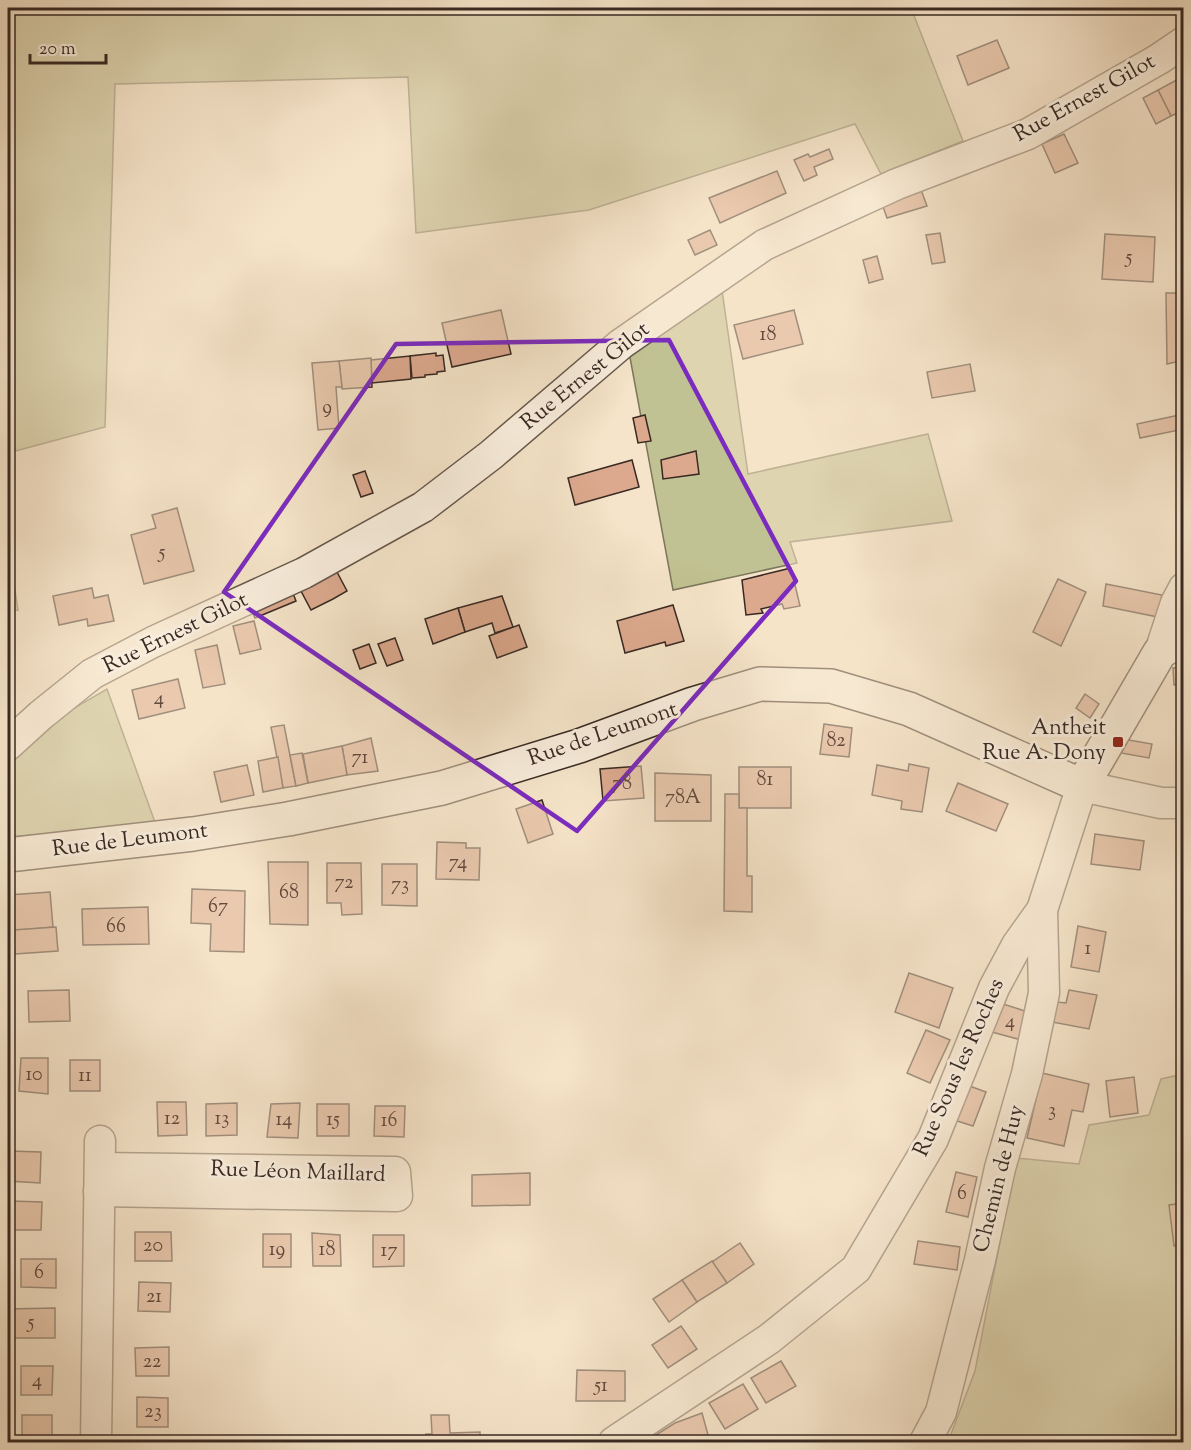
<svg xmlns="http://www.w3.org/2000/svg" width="1191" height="1450" font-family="'Sorts Mill Goudy',serif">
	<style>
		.green { fill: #c1c293; stroke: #7c765b; stroke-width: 1.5 }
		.building { fill: #dca98e; stroke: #382923; stroke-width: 1.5 }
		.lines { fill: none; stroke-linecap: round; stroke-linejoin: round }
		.street-casing { stroke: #67584c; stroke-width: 33 }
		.secondary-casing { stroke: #382923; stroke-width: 36 }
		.street { stroke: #f8eddc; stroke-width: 30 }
		.secondary { stroke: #f8eddc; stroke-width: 33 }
		.marked { fill: none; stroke: #7b2cbf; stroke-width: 4.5; stroke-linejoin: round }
		.poi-dot { fill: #8f2418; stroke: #f8eddc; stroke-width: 2 }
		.labels { text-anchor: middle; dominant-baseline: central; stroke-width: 6; stroke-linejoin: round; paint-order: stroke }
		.number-label { font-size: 20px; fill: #61493e }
		.street-label { font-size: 22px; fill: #382923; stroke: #f8eddc }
		.poi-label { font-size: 22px; fill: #382923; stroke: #f8eddc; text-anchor: end }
	</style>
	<rect width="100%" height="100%" fill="#f5e4c9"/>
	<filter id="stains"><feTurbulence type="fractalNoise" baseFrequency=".00333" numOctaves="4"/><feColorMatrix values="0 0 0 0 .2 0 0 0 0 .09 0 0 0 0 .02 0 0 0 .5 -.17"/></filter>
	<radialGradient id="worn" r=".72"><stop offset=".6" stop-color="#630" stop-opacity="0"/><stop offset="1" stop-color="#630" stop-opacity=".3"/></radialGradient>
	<g class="green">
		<polygon points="8,8 536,8 538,14 555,8 911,8 963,141 881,174 855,124 589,210 416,233 408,77 115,84 105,427 8,453"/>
		<polygon points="722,290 748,474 928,434 952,521 790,542 797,563 673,590 629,352"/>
		<polygon points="8,544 18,610 8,611"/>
		<polygon points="107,689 156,825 8,837 8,766 57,718"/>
		<polygon points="1183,1074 1183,1442 948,1442 975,1371 1016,1158 1079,1164 1089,1125 1149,1115 1161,1079"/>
	</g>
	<g class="building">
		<polygon points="997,40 1009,68 968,85 957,56"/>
		<polygon points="1184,76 1184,110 1171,116 1158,90"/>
		<polygon points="1158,90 1171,116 1156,124 1143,98"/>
		<polygon points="1064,134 1078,163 1055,173 1042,144"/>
		<polygon points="829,149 833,159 814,167 817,175 804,181 794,160 808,154 810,157"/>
		<polygon points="777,171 786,193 720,223 709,198"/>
		<polygon points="920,187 927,206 887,218 881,201"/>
		<polygon points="710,230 717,245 695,255 688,240"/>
		<polygon points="940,233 945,262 932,264 926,235"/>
		<polygon points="1105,234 1155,237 1153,282 1102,279"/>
		<polygon points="877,256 883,279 869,283 863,260"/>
		<polygon points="1166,293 1184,293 1184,360 1167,364"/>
		<polygon points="501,310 511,354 452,367 442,323"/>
		<polygon points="794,310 803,344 743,359 734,325"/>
		<polygon points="436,353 436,356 443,355 445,371 437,372 437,374 425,375 425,377 412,378 410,356"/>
		<polygon points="410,356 411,379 372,383 371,360"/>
		<polygon points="371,358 372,387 342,389 339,361"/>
		<polygon points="339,361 342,387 336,387 339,428 318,430 312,363"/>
		<polygon points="970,364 975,391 932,398 927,372"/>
		<polygon points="1184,414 1184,429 1140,438 1137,424"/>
		<polygon points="645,415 651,441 638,443 633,418"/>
		<polygon points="696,451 699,474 663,479 661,460"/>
		<polygon points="632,460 639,487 575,505 568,478"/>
		<polygon points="365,471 373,493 361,497 353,475"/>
		<polygon points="177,508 194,571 144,584 131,535 156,528 152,515"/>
		<polygon points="791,568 800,606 784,609 782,604 761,609 763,613 746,615 742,580"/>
		<polygon points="337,572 347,591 333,599 311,610 301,591"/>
		<polygon points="1058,579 1086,592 1061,646 1033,632"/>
		<polygon points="1106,584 1162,595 1158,617 1103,606"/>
		<polygon points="92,588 94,598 108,595 114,621 88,626 87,619 59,625 53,596"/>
		<polygon points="291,588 296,601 255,618 249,605"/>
		<polygon points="502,596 513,627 495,633 492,623 465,632 458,608"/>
		<polygon points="673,605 684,641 666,646 665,642 625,653 617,621"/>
		<polygon points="458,608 465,632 433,644 425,619"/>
		<polygon points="254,621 261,649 240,654 233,626"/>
		<polygon points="519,625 527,647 497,658 489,636"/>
		<polygon points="395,638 403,660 387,666 378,644"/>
		<polygon points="369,644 376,663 360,669 353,650"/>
		<polygon points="217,645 225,684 203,688 195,650"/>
		<polygon points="1184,667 1184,684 1174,685 1173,668"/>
		<polygon points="178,679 185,708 139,719 132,690"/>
		<polygon points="1085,694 1099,704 1090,718 1076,708"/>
		<polygon points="824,724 852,728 849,757 820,754"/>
		<polygon points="284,725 296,786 283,788 271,727"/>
		<polygon points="371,738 378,771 347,775 342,746"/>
		<polygon points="1123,739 1152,744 1149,758 1121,753"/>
		<polygon points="342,746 347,775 308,783 303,754"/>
		<polygon points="302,753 308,783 296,786 290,755"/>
		<polygon points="278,757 283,788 263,792 258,761"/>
		<polygon points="909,764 929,768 922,812 901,809 902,801 872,795 877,765 908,771"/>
		<polygon points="247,765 254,795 221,802 214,772"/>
		<polygon points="641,766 644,798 603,801 600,769"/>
		<rect x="739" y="767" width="52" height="41"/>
		<polygon points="655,773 711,775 711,821 655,821"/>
		<polygon points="958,783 1008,804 996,831 946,811"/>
		<polygon points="725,794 739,794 739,808 747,808 747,876 752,876 752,912 724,911"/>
		<polygon points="542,800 553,834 528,843 516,809"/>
		<polygon points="1095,834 1144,841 1140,870 1091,864"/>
		<polygon points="437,842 466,843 466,848 480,848 479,880 436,879"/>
		<polygon points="268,862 308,862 308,925 270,924"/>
		<polygon points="327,863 361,863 362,914 342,915 341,903 327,903"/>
		<polygon points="382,864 417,864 417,906 382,905"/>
		<polygon points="192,889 245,891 244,952 210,951 211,924 191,923"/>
		<polygon points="50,892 53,927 11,931 8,895"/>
		<polygon points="148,907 149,944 83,945 82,909"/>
		<polygon points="1078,926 1106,932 1099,972 1071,967"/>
		<polygon points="56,927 58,951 15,954 13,930"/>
		<polygon points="909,973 953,988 939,1028 895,1012"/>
		<polygon points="69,990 70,1021 29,1022 28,991"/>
		<polygon points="1069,990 1097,995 1089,1029 1052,1022 1057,1002 1066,1003"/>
		<polygon points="997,1002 1031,1013 1025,1041 988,1031"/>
		<polygon points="926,1030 950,1040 930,1083 907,1073"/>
		<polygon points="21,1058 48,1058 48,1094 19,1091"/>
		<rect x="70" y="1060" width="30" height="31"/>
		<polygon points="1042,1073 1089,1084 1083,1112 1072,1110 1064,1146 1027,1138"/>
		<polygon points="1134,1077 1138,1113 1110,1117 1106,1081"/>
		<polygon points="964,1084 986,1092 973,1126 951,1119"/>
		<polygon points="157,1102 186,1102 187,1135 158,1136"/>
		<polygon points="237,1103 237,1135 206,1136 206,1104"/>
		<polygon points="300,1103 298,1138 267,1137 271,1104"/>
		<rect x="317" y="1104" width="32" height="32"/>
		<polygon points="375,1106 405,1106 404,1137 374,1136"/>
		<polygon points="8,1151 41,1152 40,1183 8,1181"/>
		<polygon points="956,1172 977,1177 968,1217 946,1212"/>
		<polygon points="530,1173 530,1205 472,1206 472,1175"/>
		<polygon points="9,1201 42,1202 41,1230 8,1230"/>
		<polygon points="1184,1203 1184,1245 1174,1246 1169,1205"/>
		<polygon points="135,1232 171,1232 172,1261 135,1261"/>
		<polygon points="312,1233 340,1235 341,1266 313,1266"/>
		<rect x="263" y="1234" width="28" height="33"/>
		<polygon points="373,1235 404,1235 404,1266 373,1267"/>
		<polygon points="918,1241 960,1247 957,1270 914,1264"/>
		<polygon points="740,1243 754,1264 727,1283 712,1262"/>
		<polygon points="21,1259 56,1259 56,1288 21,1287"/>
		<polygon points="712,1261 727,1283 697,1302 682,1280"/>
		<polygon points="682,1280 697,1302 669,1322 653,1299"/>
		<polygon points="139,1282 171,1283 170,1312 138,1311"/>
		<polygon points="55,1308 55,1338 8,1338 8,1309"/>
		<polygon points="681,1326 697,1349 668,1368 652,1345"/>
		<polygon points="169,1347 169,1376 136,1376 135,1348"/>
		<polygon points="781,1361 796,1386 766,1403 751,1378"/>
		<polygon points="21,1366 53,1366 52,1395 21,1395"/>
		<polygon points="577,1370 625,1371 625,1401 576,1401"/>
		<polygon points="743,1384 758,1409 725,1429 709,1403"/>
		<polygon points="137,1397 168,1398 168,1427 137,1427"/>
		<polygon points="702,1413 710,1442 653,1442 651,1438 675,1423"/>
		<rect x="22" y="1415" width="30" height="27"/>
		<polygon points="431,1415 449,1415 450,1433 480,1432 480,1442 427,1442 426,1434 432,1434"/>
		<polygon points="397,1436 397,1442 365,1442 365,1437"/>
	</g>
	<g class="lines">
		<g class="street-casing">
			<g id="street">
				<polyline points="1160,652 1176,603 1184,588"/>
				<polyline points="8,745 41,715 92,674 153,642 304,573 423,507 491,455 621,344 764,245 897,184 1028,134 1159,59 1184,42"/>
				<polyline points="99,1191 397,1196 395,1172 100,1168"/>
				<polyline points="96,1442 100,1141"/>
				<polyline points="614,1442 769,1339 856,1269 933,1139 994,988 1017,945 1042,910 1082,786 1161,803 1184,803"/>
				<polyline points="925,1442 941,1412 980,1260 1000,1168 1027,1074 1044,993 1042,910"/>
			</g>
		</g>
		<g class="secondary-casing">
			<polyline id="secondary" points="8,855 193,834 288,819 442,788 579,746 693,704 760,684 831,686 909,709 1082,786 1160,652 1184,638"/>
		</g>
		<use href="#street" class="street"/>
		<use href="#secondary" class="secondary"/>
	</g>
	<path d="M0 0H1191V1450H0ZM669,340L796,581L577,831L224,592L396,344Z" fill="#f5e4c9" fill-opacity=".55" fill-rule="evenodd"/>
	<path class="marked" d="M669,340L796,581L577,831L224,592L396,344Z"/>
	<rect class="poi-dot" x="1112" y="736" width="12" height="12" rx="3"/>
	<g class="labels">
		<g class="number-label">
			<text x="1129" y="258">5</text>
			<text x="768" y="335">18</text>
			<text x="327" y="408">9</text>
			<text x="162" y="553">5</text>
			<text x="159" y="699">4</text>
			<text x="836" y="741">82</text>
			<text x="360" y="758">71</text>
			<text x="765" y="780">81</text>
			<text x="622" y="784">78</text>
			<text x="683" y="798">78A</text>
			<text x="458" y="863">74</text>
			<text x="344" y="883">72</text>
			<text x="400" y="885">73</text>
			<text x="289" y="893">68</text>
			<text x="218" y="907">67</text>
			<text x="116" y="927">66</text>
			<text x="1088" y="949">1</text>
			<text x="1010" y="1022">4</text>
			<text x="34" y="1075">10</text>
			<text x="85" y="1076">11</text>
			<text x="1052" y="1111">3</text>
			<text x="172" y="1119">12</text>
			<text x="222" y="1119">13</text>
			<text x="284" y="1120">14</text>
			<text x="333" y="1120">15</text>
			<text x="389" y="1121">16</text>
			<text x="962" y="1194">6</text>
			<text x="153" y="1246">20</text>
			<text x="277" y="1250">19</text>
			<text x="327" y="1250">18</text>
			<text x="389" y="1251">17</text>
			<text x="39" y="1273">6</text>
			<text x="154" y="1297">21</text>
			<text x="31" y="1323">5</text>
			<text x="152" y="1362">22</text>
			<text x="37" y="1381">4</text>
			<text x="601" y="1386">51</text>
			<text x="153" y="1412">23</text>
		</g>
		<g class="street-label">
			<text transform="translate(1085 99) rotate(-29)">Rue Ernest Gilot</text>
			<text transform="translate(586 377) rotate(-39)">Rue Ernest Gilot</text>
			<text transform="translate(176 634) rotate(-26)">Rue Ernest Gilot</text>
			<text transform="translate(603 735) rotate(-19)">Rue de Leumont</text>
			<text transform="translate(130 841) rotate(-7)">Rue de Leumont</text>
			<text transform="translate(960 1068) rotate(-66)">Rue Sous les Roches</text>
			<text transform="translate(298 1173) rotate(2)">Rue Léon Maillard</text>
			<text transform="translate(1000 1179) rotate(-76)">Chemin de Huy</text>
		</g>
		<g class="poi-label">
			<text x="1106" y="729">Antheit<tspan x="1106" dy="25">Rue A. Dony</tspan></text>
		</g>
	</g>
	<rect width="1191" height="1450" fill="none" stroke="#f5e4c9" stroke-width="30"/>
	<rect x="9" y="9" width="1173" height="1432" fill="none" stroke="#382923" stroke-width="3"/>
	<rect x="15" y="15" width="1161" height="1420" fill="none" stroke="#382923" stroke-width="1.5"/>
	<path d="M30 54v9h76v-9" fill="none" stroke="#382923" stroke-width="3"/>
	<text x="39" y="54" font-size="18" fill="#382923" stroke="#f8eddc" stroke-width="4.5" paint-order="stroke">20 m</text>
	<rect width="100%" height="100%" filter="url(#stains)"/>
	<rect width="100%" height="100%" fill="url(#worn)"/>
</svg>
